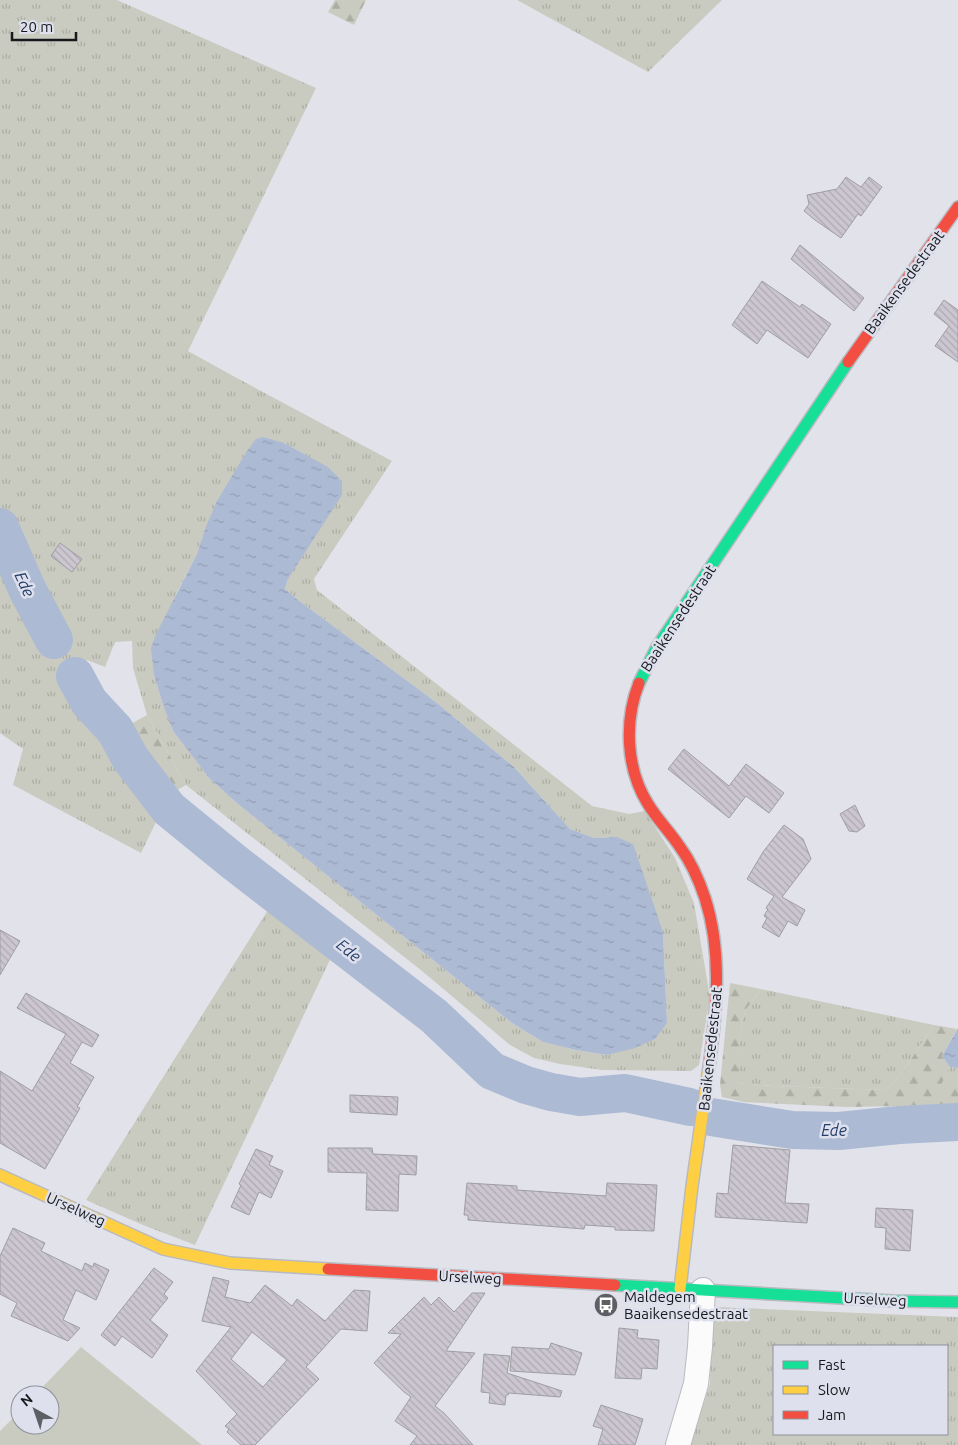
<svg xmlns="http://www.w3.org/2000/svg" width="958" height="1445" font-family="Ubuntu,sans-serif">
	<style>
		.grass { fill: url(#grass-tufts); fill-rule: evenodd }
		.forest { fill: url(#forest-firs) }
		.pitch { fill: #c9cbc0 }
		.water { fill: url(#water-ripples) }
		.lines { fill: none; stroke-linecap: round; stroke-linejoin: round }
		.river { stroke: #acbad3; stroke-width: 38 }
		.building { fill: url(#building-back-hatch); stroke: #9e9ea2; fill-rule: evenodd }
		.street-casing { stroke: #b9bac0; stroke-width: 26 }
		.fast-casing { stroke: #b9bac0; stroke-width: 14 }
		.slow-casing { stroke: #b9bac0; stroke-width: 14 }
		.jam-casing { stroke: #b9bac0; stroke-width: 14 }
		.street { stroke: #fbfbfc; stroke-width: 24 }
		.fast { stroke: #16e098; stroke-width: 11 }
		.slow { stroke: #ffcf43; stroke-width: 11 }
		.jam { stroke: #f24e42; stroke-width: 11 }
		.labels { text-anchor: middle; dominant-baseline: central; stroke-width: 5; stroke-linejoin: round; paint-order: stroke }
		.street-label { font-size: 15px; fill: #17181c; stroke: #dee1ed }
		.poi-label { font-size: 15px; fill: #17181c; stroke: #dee1ed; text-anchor: start }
		.water-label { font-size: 16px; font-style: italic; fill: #233c68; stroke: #dee1ed }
	</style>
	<defs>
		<pattern id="grass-tufts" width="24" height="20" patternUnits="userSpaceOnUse" patternTransform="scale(1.25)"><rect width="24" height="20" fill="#c9cbc0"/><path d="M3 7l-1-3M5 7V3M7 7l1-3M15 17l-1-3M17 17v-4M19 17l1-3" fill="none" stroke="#acaea4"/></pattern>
		<pattern id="forest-firs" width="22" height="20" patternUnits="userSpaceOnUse" patternTransform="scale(1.25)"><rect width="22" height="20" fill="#c9cbc0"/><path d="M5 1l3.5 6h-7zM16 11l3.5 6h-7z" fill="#acaea4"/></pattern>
		<pattern id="water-ripples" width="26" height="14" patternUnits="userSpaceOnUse" patternTransform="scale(1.25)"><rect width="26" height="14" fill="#acbad3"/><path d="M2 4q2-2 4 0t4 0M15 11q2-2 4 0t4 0" fill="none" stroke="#939fb5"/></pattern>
		<pattern id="building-back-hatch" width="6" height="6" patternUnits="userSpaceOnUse" patternTransform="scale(1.25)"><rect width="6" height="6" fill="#cbc6d0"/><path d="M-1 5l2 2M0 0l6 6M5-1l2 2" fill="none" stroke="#aea9b2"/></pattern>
	</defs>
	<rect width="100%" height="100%" fill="#e2e3ea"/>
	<g class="grass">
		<path d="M0,0H117L316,88L188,351L235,377L392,461L314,579L317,590L592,806L629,814L645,811L675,858L694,903L710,997L699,1065L691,1071L602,1070L560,1064L534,1058L510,1045L422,971L186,785L147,715L133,668L132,641L115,642L105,667L87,660L78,676L122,729L113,734L152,804L172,793L344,930L195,1245L143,1225L86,1200L273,902L156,822L141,853L13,785L23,749L0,733ZM284,443L305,455L288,579L285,589L298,600L437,703L514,767L570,829L594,838L617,837L663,932L667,1023L607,1055L576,1050L543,1042L512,1023L238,804L209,778L173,731L164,708L154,675L176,594L197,554L205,529Z"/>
		<polygon points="517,0 722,0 648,72"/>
		<polygon points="761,989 934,1025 901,1074 887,1090 773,1086 736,1083 742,1020 747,1008"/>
		<polygon points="950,1067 958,1068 958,1087 939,1088"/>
		<path d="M712,1307L958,1317V1445H690L710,1384ZM774,1346H947V1434H774Z"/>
	</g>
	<g class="forest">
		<polygon points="335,0 366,0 354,25 328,12"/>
		<polygon points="147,715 186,785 152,804 113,734"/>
		<polygon points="730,983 761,989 747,1008 742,1020 737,1083 773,1086 887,1090 901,1074 934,1025 957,1029 942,1056 950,1067 940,1087 958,1087 958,1105 847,1107 743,1102 722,1097 720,1085"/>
	</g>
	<polygon class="pitch" points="81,1347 202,1445 0,1445 0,1431 20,1411 20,1425 50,1425 50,1395 35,1395"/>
	<g class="water">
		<polygon points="263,437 284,443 328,467 342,481 342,495 288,579 285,589 298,600 437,703 514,767 570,829 594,838 617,837 633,844 663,932 667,1023 655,1039 635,1048 607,1055 576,1050 543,1042 512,1023 238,804 209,778 173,731 164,708 154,675 151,648 156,634 197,554 205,529 217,501 247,451 256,439"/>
		<polygon points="958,1028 958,1068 950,1067 942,1056"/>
	</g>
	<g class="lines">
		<g class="river">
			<polyline points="0,527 27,589 54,640"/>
			<polyline points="75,676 89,702 115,730 130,758 169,809 234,862 434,1016 492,1071 526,1085 551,1092 580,1097 625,1093 690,1107"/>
			<polyline points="711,1117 792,1130 839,1131 899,1125 958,1122"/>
		</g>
	</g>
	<g class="building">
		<polygon points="846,177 861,187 869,177 882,187 861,216 858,214 841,238 815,220 804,211 809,204 807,195 837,189"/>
		<polygon points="800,245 864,298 854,311 791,259"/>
		<polygon points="762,281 800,307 802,304 831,324 808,358 767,330 757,344 732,325"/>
		<polygon points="944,300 958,310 958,362 935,346 949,326 934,314"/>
		<polygon points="60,543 82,559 72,572 51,556"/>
		<polygon points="684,749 729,786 746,764 784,793 769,813 746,796 729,818 668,769"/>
		<polygon points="855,805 865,826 857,832 849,831 840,814"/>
		<polygon points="784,825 803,839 811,859 782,897 805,910 797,926 788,921 779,937 762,927 767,918 764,916 768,909 766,908 774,896 747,879 763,852"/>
		<polygon points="0,930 20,941 0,975"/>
		<polygon points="26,993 99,1035 92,1047 82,1042 70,1063 94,1077 77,1107 80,1108 45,1169 0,1143 0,1071 32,1091 66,1034 17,1008"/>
		<polygon points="350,1095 398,1097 397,1115 350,1112"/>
		<polygon points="733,1145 790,1150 785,1203 809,1204 807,1223 715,1217 717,1193 728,1194"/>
		<polygon points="328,1148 372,1148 373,1154 417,1156 416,1175 399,1174 398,1211 366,1210 367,1173 328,1172"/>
		<polygon points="256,1149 273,1156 269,1165 283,1171 271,1198 259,1192 249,1215 231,1207 241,1185 239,1184"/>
		<polygon points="467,1183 517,1186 517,1190 606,1196 607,1183 657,1185 654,1231 615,1230 615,1227 585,1225 584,1229 468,1220 468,1215 464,1215"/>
		<polygon points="876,1208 913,1210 910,1251 885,1249 886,1228 875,1227"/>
		<polygon points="13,1228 45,1243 41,1251 82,1271 85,1263 93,1267 94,1263 109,1270 96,1300 76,1290 63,1320 80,1328 68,1341 11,1316 17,1303 0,1294 0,1256"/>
		<polygon points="154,1268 173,1282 164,1294 168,1298 150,1320 168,1335 152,1358 122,1336 115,1346 101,1335"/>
		<path d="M213,1277L229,1281L225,1297L250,1303L265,1285L292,1306L297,1299L325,1321L354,1290L370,1291L367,1331L341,1329L306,1367L319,1379L255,1445H241L227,1432L229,1429L225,1426L237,1414L196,1371L231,1327L202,1321ZM252,1332L287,1360L263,1387L231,1359Z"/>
		<polygon points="472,1293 485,1293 446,1351 475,1353 435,1406 444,1413 473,1445 410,1445 417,1436 395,1421 411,1397 404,1392 374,1363 401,1334 388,1333 424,1297 431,1305 439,1297 454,1312"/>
		<polygon points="619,1328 638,1330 637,1338 659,1340 657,1369 642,1368 641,1379 615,1378"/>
		<polygon points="551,1343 582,1353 575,1375 510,1371 512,1347 549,1349"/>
		<polygon points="484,1354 510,1356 507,1373 562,1391 560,1397 509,1393 508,1395 506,1395 505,1405 489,1403 490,1393 481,1392"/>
		<polygon points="601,1405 643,1419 635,1445 598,1445 603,1429 593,1426"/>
	</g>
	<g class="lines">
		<g class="street-casing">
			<polyline id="street" points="678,1445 696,1384 700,1347 703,1290"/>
		</g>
		<g class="fast-casing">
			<g id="fast">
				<polyline points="639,683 657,647 848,362"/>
				<polyline points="615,1285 894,1301 958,1302"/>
			</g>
		</g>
		<g class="slow-casing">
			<g id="slow">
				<polyline points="0,1175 163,1249 230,1263 328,1269"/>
				<polyline points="680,1289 692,1186 710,1060"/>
			</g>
		</g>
		<g class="jam-casing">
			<g id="jam">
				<polyline points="848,362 958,207"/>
				<path d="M639,683C624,721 626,769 648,804C657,819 670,832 680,847C691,862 699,880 705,898C722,951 717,1006 710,1060"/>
				<polyline points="328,1269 615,1285"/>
			</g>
		</g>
		<use href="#street" class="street"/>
		<use href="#fast" class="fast"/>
		<use href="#slow" class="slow"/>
		<use href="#jam" class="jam"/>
	</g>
	<defs>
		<g id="bus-disc" transform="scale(1.25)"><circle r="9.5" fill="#5e5f64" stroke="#dee1ed"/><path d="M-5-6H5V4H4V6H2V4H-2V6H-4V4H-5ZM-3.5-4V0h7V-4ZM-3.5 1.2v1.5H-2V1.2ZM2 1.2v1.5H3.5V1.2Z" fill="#fff"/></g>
	</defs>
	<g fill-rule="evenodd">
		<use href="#bus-disc" x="606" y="1305"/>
	</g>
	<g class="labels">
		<g class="street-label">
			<text transform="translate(904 282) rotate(-54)">Baaikensedestraat</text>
			<text transform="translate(678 618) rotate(-57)">Baaikensedestraat</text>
			<text transform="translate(710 1049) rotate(-84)">Baaikensedestraat</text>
			<text transform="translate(76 1209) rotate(24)">Urselweg</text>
			<text transform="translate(470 1277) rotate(3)">Urselweg</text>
			<text transform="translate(875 1299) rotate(3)">Urselweg</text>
		</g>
		<g class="poi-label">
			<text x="624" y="1296">Maldegem<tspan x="624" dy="17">Baaikensedestraat</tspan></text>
		</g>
		<g class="water-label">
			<text transform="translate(25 584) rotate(65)">Ede</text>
			<text transform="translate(349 950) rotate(38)">Ede</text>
			<text x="834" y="1130">Ede</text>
		</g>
	</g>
	<rect x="773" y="1345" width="175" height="90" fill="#dee1ed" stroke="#8e9199"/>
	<rect x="783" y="1361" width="25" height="8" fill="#16e098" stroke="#8e9199"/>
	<text x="818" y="1370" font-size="15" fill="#17181c">Fast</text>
	<rect x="783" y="1386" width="25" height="8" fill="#ffcf43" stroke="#8e9199"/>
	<text x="818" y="1395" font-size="15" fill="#17181c">Slow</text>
	<rect x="783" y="1411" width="25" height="8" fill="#f24e42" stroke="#8e9199"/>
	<text x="818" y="1420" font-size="15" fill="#17181c">Jam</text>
	<g transform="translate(35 1410) rotate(320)"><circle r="24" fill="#dee1ed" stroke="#8e9199"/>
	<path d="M0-4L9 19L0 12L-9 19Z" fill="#5e5f64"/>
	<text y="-8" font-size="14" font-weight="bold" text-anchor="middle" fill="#17181c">N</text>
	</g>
	<path d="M12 32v8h64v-8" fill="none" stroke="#17181c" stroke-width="2.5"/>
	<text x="20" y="32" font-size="15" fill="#17181c" stroke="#dee1ed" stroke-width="4" paint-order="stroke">20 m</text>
</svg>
